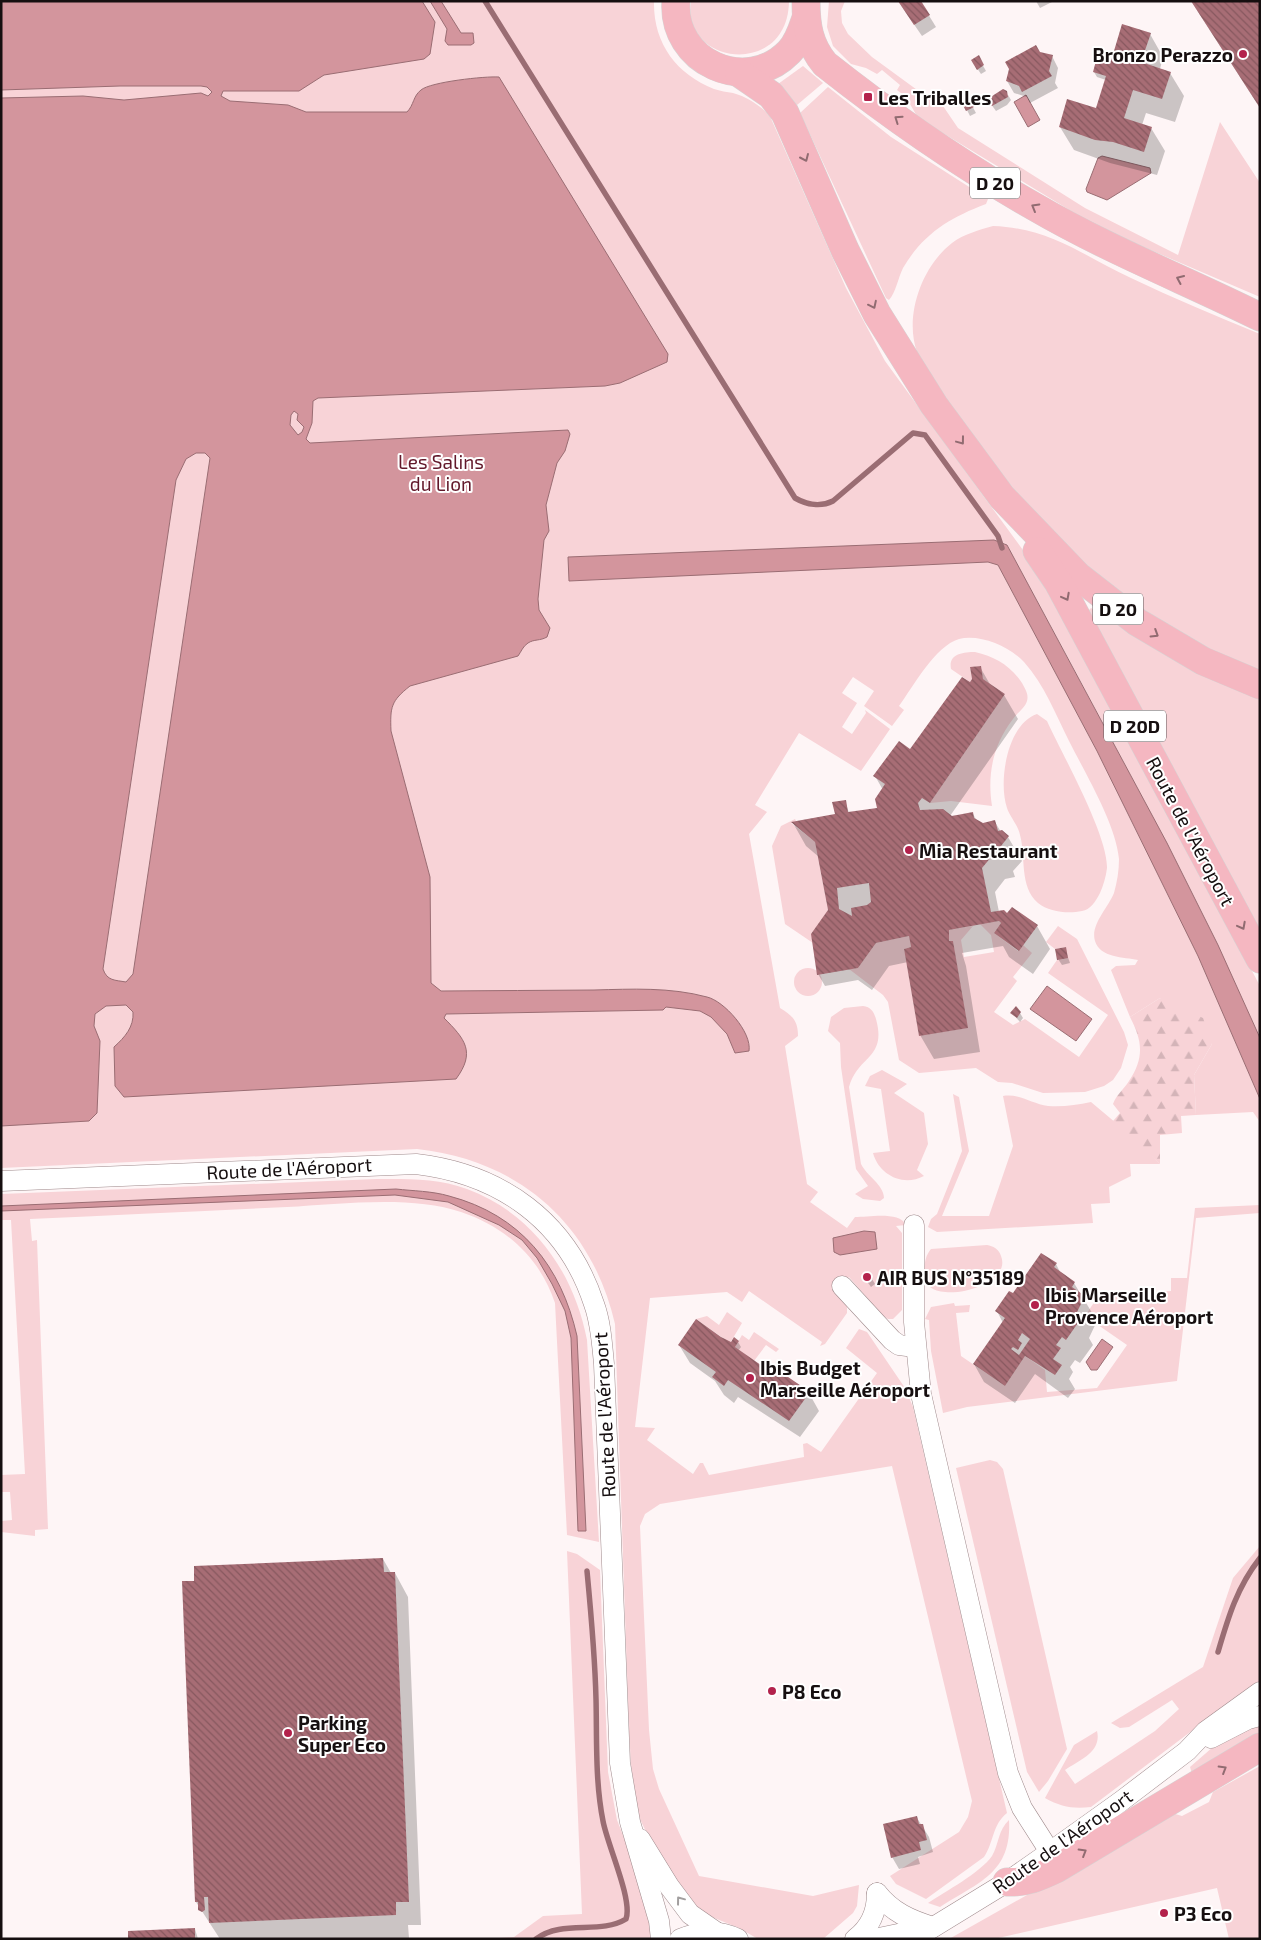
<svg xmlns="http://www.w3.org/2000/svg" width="1261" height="1940" font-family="'Exo 2',sans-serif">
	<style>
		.green { fill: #f8d3d7 }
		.forest { fill: url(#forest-firs) }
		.water { fill: #d3959d; stroke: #9a6d73; fill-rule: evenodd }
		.shadow { fill: #0003 }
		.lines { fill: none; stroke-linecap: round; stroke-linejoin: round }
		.stream { stroke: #9a6d73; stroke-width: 5.5 }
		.building { fill: url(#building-back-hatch); fill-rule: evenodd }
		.street-casing { stroke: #9f8a8c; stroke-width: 21 }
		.primary-casing { stroke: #d5d4d4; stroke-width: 29 }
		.street { stroke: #fff; stroke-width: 20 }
		.primary { stroke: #f5b7c1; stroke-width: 28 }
		.oneway { stroke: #916b71 }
		.oneway2 { stroke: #a29f9f }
		.poi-dot { fill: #b3224c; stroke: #fff; stroke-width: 2 }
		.labels { text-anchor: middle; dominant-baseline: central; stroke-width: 4; stroke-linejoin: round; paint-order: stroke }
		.shield { fill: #fff; stroke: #5c5758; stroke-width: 1 }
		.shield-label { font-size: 18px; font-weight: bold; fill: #160f10 }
		.poi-label { font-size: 19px; font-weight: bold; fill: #160f10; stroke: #fff; text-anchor: start }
		.park-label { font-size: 19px; fill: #62182a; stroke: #fff }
		.street-label { font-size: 19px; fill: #160f10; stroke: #fff }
	</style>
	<defs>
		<pattern id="forest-firs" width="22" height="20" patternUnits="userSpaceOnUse" patternTransform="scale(1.25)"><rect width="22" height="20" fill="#f8d3d7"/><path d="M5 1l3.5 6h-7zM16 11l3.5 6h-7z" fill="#d4b4b8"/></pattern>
		<pattern id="building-back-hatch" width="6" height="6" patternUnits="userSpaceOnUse" patternTransform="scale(1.25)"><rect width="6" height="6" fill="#a76d75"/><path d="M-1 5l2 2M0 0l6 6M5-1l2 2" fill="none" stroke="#87585f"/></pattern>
	</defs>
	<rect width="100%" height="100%" fill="#fef5f6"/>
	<g class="green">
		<path d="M1,1H654C653,43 676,74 714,89C720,91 727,92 733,93C748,97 758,105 769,114L846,288L885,361L1044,579L1260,986V1038C1184,869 1095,708 1007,545C990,532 969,554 954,563L988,562L998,565L1097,751L1198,956L1260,1099V1122L1253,1112L1196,1115L1194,1075L1212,1044L1160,998L1130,1017L1111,970L1116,966L1135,965L1138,960C1124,957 1100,958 1095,941C1090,925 1108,908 1114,893C1117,882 1119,871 1119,859C1116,824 1085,773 1069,741C1056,715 1044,684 1024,662C1009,646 980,634 959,639C935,646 913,687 899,706L904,710L892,726L864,706L874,691L853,677L842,693L857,703L842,727L852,734L866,713L865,710L890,729L861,771L799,733L755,805L767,812L749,834L780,1008C793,1016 798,1021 798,1036L785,1046L807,1184L818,1192L810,1202L847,1228L855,1217C869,1217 900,1211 906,1225L896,1226L902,1233V1310L893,1319H888L881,1314L849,1277L834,1291L847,1306V1313L825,1344L820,1346L822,1342L749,1291L742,1302L727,1292L650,1298L635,1427L655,1428L647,1440L693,1474L700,1463H703L709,1475L804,1457L803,1444L807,1443L821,1452L877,1373L846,1348L859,1329L867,1332L905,1388L913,1407L1007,1813C992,1825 994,1842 984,1857L926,1899L896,1884L890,1876L959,1832L968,1817L972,1801L892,1466L660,1504L645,1514L640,1526L649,1730L653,1769L659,1789L699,1876L813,1896L859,1885L857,1906L853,1913L823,1939H758L739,1928L697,1911L652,1844L638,1815L631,1765L629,1732L615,1324C592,1224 519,1160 417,1149L1,1168Z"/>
		<path d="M691,1H789C788,79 680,65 691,1Z"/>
		<polygon points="829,1 845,1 841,11 842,23 848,34 872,57 924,95 936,99 943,106 958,128 1085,208 1178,255 1220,122 1260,183 1260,297 1099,228 918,118 906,97 897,90 900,85 882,70 877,74 866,68 851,64 833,46 827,27"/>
		<polygon points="803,66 823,83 797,105 778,84"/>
		<path d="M828,87L891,137L988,199L986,204C949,218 923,234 903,268C898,278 896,292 889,300L886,298L800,113Z"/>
		<path d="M993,226C1050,228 1082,255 1131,278C1173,298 1216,316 1260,334V671C1196,646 1141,611 1089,568C1039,526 992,462 954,410C942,392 924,373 917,352C904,316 922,266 952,243C964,234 979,230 993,226Z"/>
		<polygon points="1091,608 1168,656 1260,697 1260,940 1088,611"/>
		<path d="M975,652C995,657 1010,665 1022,683C1025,689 1029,694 1027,701C1025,708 1017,713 1013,719C993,745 987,774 992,806L951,801L930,803L1005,694L983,679L980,666L970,668L972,679L970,682L951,669C948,654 963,652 975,652Z"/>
		<path d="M1037,714L1047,721C1062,754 1108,835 1107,868C1106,877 1103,886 1100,893C1096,901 1090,910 1082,911C1068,914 1049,912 1038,903C1019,887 1026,856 1020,835C1018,825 1010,817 1007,808C998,782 1007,724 1037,714Z"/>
		<polygon points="795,819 796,821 791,823 815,842 828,910 813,943 785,924 772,846 781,826"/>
		<polygon points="999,921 1001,923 994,933 1018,951 1023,945 1032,953 1013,977 1017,981 994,1012 1013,1025 1025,1019 1079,1057 1108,1015 1048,973 1066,947 1055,949 1046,942 1058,926 1077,939 1124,1032 1128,1045 1121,1068 1113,1080 1104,1086 1085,1092 1043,1093 1012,1083 998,1082 976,1068 919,1073 899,1060 888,1002 883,995 849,969 858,968 876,943 909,936 911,947 904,949 919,1035 967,1028 953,941 949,941 949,930 973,926 961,940 964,957 994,952 991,935 980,924"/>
		<circle cx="808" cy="982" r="14"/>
		<path d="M863,1006C871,1007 874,1012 876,1019C887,1059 858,1055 849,1087L861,1164C866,1175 884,1185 884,1198L880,1201L863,1199L855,1194L868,1186L856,1169L841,1067L840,1043L828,1031L831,1017L844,1008Z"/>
		<path d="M882,1070L907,1084L894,1093L924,1113L928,1144L917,1170L924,1176C903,1187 879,1175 873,1153L890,1151L881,1089L865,1086L870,1076Z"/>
		<path d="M953,1094L959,1097L969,1151L942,1216H989L1013,1146L1003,1096C1019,1093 1032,1104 1048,1106C1063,1107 1077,1105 1091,1102L1135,1139L1160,1164H1130L1131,1176L1109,1187L1110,1203L1091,1204L1093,1223L937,1232L928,1227L931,1219L937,1214L962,1151Z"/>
		<path d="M377,1179C407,1179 438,1178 467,1189C534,1214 574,1273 587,1340L599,1542L567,1535L555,1303C540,1258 506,1227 461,1212C413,1195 339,1204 287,1207C202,1211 116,1215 30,1219L32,1241L37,1240L48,1529L35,1530V1536L1,1532V1521L12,1520L10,1492H1V1475L25,1474L11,1220H1V1194Z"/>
		<polygon points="1260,1205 1260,1213 1196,1218 1177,1381 967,1407 943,1413 931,1351 929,1320 925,1319 931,1307 954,1303 955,1306 970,1305 969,1312 956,1313 961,1356 1005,1386 1025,1356 1045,1370 1047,1392 1097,1388 1127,1345 1085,1316 1099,1295 1171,1291 1171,1278 1187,1278 1195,1208"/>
		<path d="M987,1245C993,1246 999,1249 1001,1256C1014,1288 928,1307 925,1278C924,1268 924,1257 931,1249Z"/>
		<polygon points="727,1312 742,1323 730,1343 696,1319 707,1316 719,1325"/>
		<polygon points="754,1332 779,1349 776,1352 766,1345 754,1361 735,1347 742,1335 749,1340"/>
		<polygon points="990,1460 997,1462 1003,1469 1067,1749 1048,1781 1039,1792 1027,1772 956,1468"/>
		<path d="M1260,1546V1682L1218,1711L1091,1807C1073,1809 1061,1807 1045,1798L1074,1745L1097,1731C1102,1752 1080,1760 1065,1770L1075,1784L1155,1731L1179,1709L1172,1700L1129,1727L1120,1728L1111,1723L1203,1667L1233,1578Z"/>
		<polygon points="567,1551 577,1554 600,1570 608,1772 617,1820 636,1869 654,1939 485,1939 514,1937 543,1916 582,1914"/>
		<polygon points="1260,1724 1260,1734 1193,1777 1190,1767 1213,1747"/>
		<polygon points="1260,1766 1260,1939 1229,1939 1217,1888 994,1939 949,1939 1172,1813 1182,1816 1209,1802 1213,1792"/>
		<path d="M1009,1820C1012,1873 979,1882 940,1907L928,1903C946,1891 980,1873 992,1856C999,1844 998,1830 1009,1820Z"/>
	</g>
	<path class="forest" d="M1160,998L1203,1018L1212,1044L1194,1075L1196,1115L1181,1116L1182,1133L1160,1135V1164L1113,1121L1120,1113L1113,1104C1116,1095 1124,1089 1129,1081C1145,1057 1142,1040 1130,1017Z"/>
	<g class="water">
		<path d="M1,1H422L435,22L430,54L424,59L324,75L299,91H223L221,96L230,101L288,105L306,112H407C414,105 413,96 421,90C430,82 485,76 499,77L668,354L667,362L620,383L605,386L318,398L313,401L312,423L306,439L310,443L568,430L570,434L565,451L557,463L546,505L549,531L544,540L538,599L539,610L550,628L547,637C540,641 534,639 528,643C523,646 521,652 518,656L410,686C391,701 390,707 391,731L430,877L431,983L441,991C492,991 543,990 594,990C632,989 670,987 707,997C724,1001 752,1032 749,1051L735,1053L727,1034L711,1017L700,1011L666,1007L663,1010L446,1014L444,1018C465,1039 476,1052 456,1079L124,1097L115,1086L114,1047C125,1037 134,1027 133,1012L126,1005L106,1006L95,1014L94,1026L100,1041L97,1113L89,1121L1,1126V98L83,96L124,100L201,93L208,96L212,92L207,87L201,86H120L1,90ZM294,411L298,414L297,420L304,427L302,432L298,435L290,425L291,415ZM196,453H205L210,458L133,974L126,982C115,980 107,981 103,969L176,480L186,459Z"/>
		<polygon points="430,1 441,1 461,33 473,33 474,43 471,45 448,45 445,41 447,29"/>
		<polygon points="1026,95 1040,120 1028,127 1014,102"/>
		<polygon points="1102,156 1150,168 1151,173 1107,200 1087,192 1086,189 1098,158"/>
		<polygon points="994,540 1007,545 1167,843 1218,945 1260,1038 1260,1099 1198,956 1097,751 998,565 988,562 569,581 568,557"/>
		<polygon points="1047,986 1092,1019 1076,1041 1030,1009"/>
		<path d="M396,1189C413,1191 432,1191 449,1196C521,1215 561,1266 577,1336L586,1531H578L571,1338L565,1311L552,1284L537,1258L522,1240L499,1225L448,1202L395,1195L1,1211V1206Z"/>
		<polygon points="864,1231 875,1232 877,1249 840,1255 834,1252 833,1238"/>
		<polygon points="1102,1339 1113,1347 1097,1370 1091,1370 1086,1362"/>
	</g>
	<g class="shadow">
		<polygon points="898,1 920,1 936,27 922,36"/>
		<polygon points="1036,1 1052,1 1052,2 1040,8"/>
		<polygon points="1191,1 1260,1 1260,108"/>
		<polygon points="1150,34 1163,57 1160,69 1170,73 1184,96 1175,122 1146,113 1142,125 1151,128 1165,151 1157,175 1110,163 1074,150 1060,127 1096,110 1106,80 1097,77 1094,72 1111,62"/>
		<polygon points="1040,53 1052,56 1058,68 1055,83 1058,88 1030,103 1027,97 1014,93 1007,81 1010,69"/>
		<polygon points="978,57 986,71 981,74 972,61"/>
		<polygon points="965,93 976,113 970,116 960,96"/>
		<polygon points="1008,95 1011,100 1007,105 996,111 988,100"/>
		<polygon points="980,667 991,686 1004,695 1018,719 950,816 973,814 977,821 982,825 995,822 1001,832 1008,837 1022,861 1013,871 1015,877 1005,879 995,892 999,912 1037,926 1050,949 1033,974 1009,957 1003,946 962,953 966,966 980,1052 934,1059 920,1035 908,962 889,966 872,990 858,980 825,986 818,974 829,911 819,857 806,846 793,823 837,815 845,801 849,813 878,809 883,790 875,776 911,750 970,684"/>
		<polygon points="1065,949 1070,963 1062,965 1058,959"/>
		<polygon points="1012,1013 1020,1013 1023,1018 1020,1022"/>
		<polygon points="1056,1264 1061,1274 1074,1283 1097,1321 1089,1338 1093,1345 1080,1363 1075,1360 1070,1367 1073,1372 1069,1379 1075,1389 1068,1398 1035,1374 1015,1403 984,1382 974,1364 1003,1323 997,1311 1013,1295"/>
		<polygon points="863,1276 872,1279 875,1284 871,1287"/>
		<polygon points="738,1342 741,1347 738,1351 769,1372 809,1393 819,1411 800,1437 738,1397 734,1403 724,1395 715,1381 690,1363 679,1345 734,1348"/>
		<polygon points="383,1559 391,1573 395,1573 408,1597 421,1925 408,1925 409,1938 220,1939 196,1902"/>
		<polygon points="917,1818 929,1837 933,1852 918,1857 920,1864 899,1869 892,1857"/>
		<polygon points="195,1929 198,1939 130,1939"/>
	</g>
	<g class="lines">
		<g class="stream">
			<path d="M485,1L795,498C807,505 821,507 833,501L913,433L925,435L998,536L1002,548"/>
			<path d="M1218,1652C1228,1618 1237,1587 1260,1558"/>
			<path d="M536,1939C562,1919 600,1935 626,1919C633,1900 607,1844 603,1821C595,1781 597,1739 596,1699C595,1656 591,1613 587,1571"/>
		</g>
	</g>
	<g class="building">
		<polygon points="898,1 921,1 930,15 914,25"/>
		<polygon points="1191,1 1260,1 1260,108"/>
		<polygon points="1122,24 1151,33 1141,62 1171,72 1162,99 1133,90 1124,118 1152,127 1144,152 1113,142 1095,140 1059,127 1067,99 1096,108 1106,76 1093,72 1097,57 1111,61"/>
		<polygon points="1036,45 1040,52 1053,55 1049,71 1052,76 1022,92 1019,86 1006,81 1009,69 1005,62"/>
		<polygon points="979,55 984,65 977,70 971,60"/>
		<polygon points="1003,89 1007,91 1008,97 992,106 986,100"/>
		<polygon points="966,92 974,107 966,111 958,96"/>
		<path d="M981,666L983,679L1005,694L930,803L922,798L918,803L920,810L943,809L952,816L973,812L974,818L983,823L995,820L998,831L1002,830L1009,836L1001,846L1002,854L992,856L982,868L991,912L1004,910L1007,913L1012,907L1038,925L1019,951L994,933L1001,923L999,921L949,930V941H953L968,1028L919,1036L904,949L911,947L909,936L876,943L858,968L817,975L811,934L828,910L815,842L791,822L835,814L832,802L846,800L848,812L877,808L875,799L885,784L873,776L899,741L910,749L962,677L970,682L972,679L970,667ZM869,883L871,902L867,905L851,908L852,916L839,909L837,888Z"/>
		<polygon points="1066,947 1068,958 1057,960 1055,949"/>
		<polygon points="1016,1006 1021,1012 1017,1018 1010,1013"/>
		<path d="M1041,1253L1057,1263L1054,1267L1075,1282L1072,1287L1085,1296L1075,1316L1080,1320L1066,1340L1062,1337L1056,1345L1061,1348L1053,1359L1062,1365L1055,1375L1025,1356L1005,1386L973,1364L1005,1318L995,1311L1009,1291L1013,1293ZM1022,1333L1030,1339L1019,1355L1011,1349L1013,1347L1018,1350L1022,1343L1018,1340Z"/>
		<polygon points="867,1271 873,1278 868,1282 862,1275"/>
		<polygon points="696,1319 721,1337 731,1342 734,1337 739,1341 735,1347 768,1370 772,1366 810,1392 789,1421 728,1380 724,1386 712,1377 716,1372 678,1345"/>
		<polygon points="383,1558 384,1572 395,1572 409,1902 396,1902 396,1915 209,1923 208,1897 204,1897 205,1910 202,1912 198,1910 198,1902 195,1902 182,1581 194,1581 194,1566"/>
		<polygon points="917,1816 919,1824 923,1824 927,1840 919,1842 921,1850 891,1858 883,1824"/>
		<polygon points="195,1928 195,1939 128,1939 128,1931"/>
	</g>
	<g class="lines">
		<g class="street-casing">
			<g id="street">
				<path d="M1,1181L416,1164C501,1174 567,1221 594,1304C601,1323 602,1344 604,1364L620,1763L630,1822L659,1921L661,1939"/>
				<polyline points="914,1225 914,1322 921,1394 1008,1773 1022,1808 1050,1852"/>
				<polyline points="842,1286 892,1340 899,1345 915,1347"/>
				<polyline points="1211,1738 1248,1719 1260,1716"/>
				<polyline points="640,1839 669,1886 690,1914 716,1932"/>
				<path d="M877,1893C892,1912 910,1920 933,1927"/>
				<path d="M680,1939C700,1931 718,1929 738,1939"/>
				<path d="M855,1939C870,1928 877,1911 877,1893"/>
				<polyline points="874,1939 927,1928"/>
				<polyline points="914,1939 1007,1882 1050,1852 1120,1802 1187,1751 1206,1731 1260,1692"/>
			</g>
		</g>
		<g class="primary-casing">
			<g id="primary">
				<path d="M676,1C671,62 746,96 789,52C798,43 802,30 806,18"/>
				<path d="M806,1C806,25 809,45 825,64C892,117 961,165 1035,207C1107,249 1185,280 1260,317"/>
				<polyline points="739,73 771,95 785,113 845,250 877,314 934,405 1002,497 1078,576 1137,622 1203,661 1260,685"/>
				<polyline points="1037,551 1058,582 1260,959"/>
				<path d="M1007,1882C1026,1883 1039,1877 1056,1869L1260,1747"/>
			</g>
		</g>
		<use href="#street" class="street"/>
		<use href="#primary" class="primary"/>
	</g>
	<defs><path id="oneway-chevron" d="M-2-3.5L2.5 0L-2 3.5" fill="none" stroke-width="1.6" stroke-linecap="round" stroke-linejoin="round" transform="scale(1.25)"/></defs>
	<g class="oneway">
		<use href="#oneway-chevron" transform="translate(898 119) rotate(-145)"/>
		<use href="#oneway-chevron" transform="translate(805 158) rotate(66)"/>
		<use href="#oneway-chevron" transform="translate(1035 207) rotate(-150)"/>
		<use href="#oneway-chevron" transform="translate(1180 279) rotate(-156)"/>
		<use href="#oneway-chevron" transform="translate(873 305) rotate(64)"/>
		<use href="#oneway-chevron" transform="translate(961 441) rotate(53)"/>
		<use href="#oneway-chevron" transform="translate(1066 597) rotate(62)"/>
		<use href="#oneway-chevron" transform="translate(1155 634) rotate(32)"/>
		<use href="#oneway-chevron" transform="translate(1242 926) rotate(62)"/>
		<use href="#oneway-chevron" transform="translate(1223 1769) rotate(-31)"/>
		<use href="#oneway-chevron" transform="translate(1083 1852) rotate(-31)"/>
	</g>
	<use class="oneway2" href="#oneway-chevron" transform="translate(680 1900) rotate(-127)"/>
	<g class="poi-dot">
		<circle cx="1243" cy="54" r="5"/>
		<rect x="863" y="92" width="10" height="10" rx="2.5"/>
		<circle cx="909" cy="850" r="5"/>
		<circle cx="867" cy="1277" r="5"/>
		<circle cx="1035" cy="1305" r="5"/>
		<circle cx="750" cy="1378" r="5"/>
		<circle cx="772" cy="1691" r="5"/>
		<circle cx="288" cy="1733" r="5"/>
		<circle cx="1164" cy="1913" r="5"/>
	</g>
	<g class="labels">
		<g class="shield">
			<rect x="970" y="167.5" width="50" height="31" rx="4"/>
			<rect x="1093" y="593.5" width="50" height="31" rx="4"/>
			<rect x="1104" y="710.5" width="62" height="31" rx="4"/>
		</g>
		<g class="shield-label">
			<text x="995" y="183">D 20</text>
			<text x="1118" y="609">D 20</text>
			<text x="1135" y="726">D 20D</text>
		</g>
		<g class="poi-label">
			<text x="1233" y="54" text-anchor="end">Bronzo Perazzo</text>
			<text x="878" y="97">Les Triballes</text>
			<text x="919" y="850">Mia Restaurant</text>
			<text x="877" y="1277">AIR BUS N°35189</text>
			<text x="1045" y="1294">Ibis Marseille<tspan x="1045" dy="22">Provence Aéroport</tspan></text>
			<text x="760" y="1367">Ibis Budget<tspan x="760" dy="22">Marseille Aéroport</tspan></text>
			<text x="782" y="1691">P8 Eco</text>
			<text x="298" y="1722">Parking<tspan x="298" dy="22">Super Eco</tspan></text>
			<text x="1174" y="1913">P3 Eco</text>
		</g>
		<g class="park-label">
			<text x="441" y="461">Les Salins<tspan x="441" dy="22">du Lion</tspan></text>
		</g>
		<g class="street-label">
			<text transform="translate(1191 831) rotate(62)">Route de l'Aéroport</text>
			<text transform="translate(289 1168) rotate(-3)">Route de l'Aéroport</text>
			<text transform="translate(604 1415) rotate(-93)">Route de l'Aéroport</text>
			<text transform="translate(1062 1841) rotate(-35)">Route de l'Aéroport</text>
		</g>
	</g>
	<rect width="1261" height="1940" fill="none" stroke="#160f10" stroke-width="5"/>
</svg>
